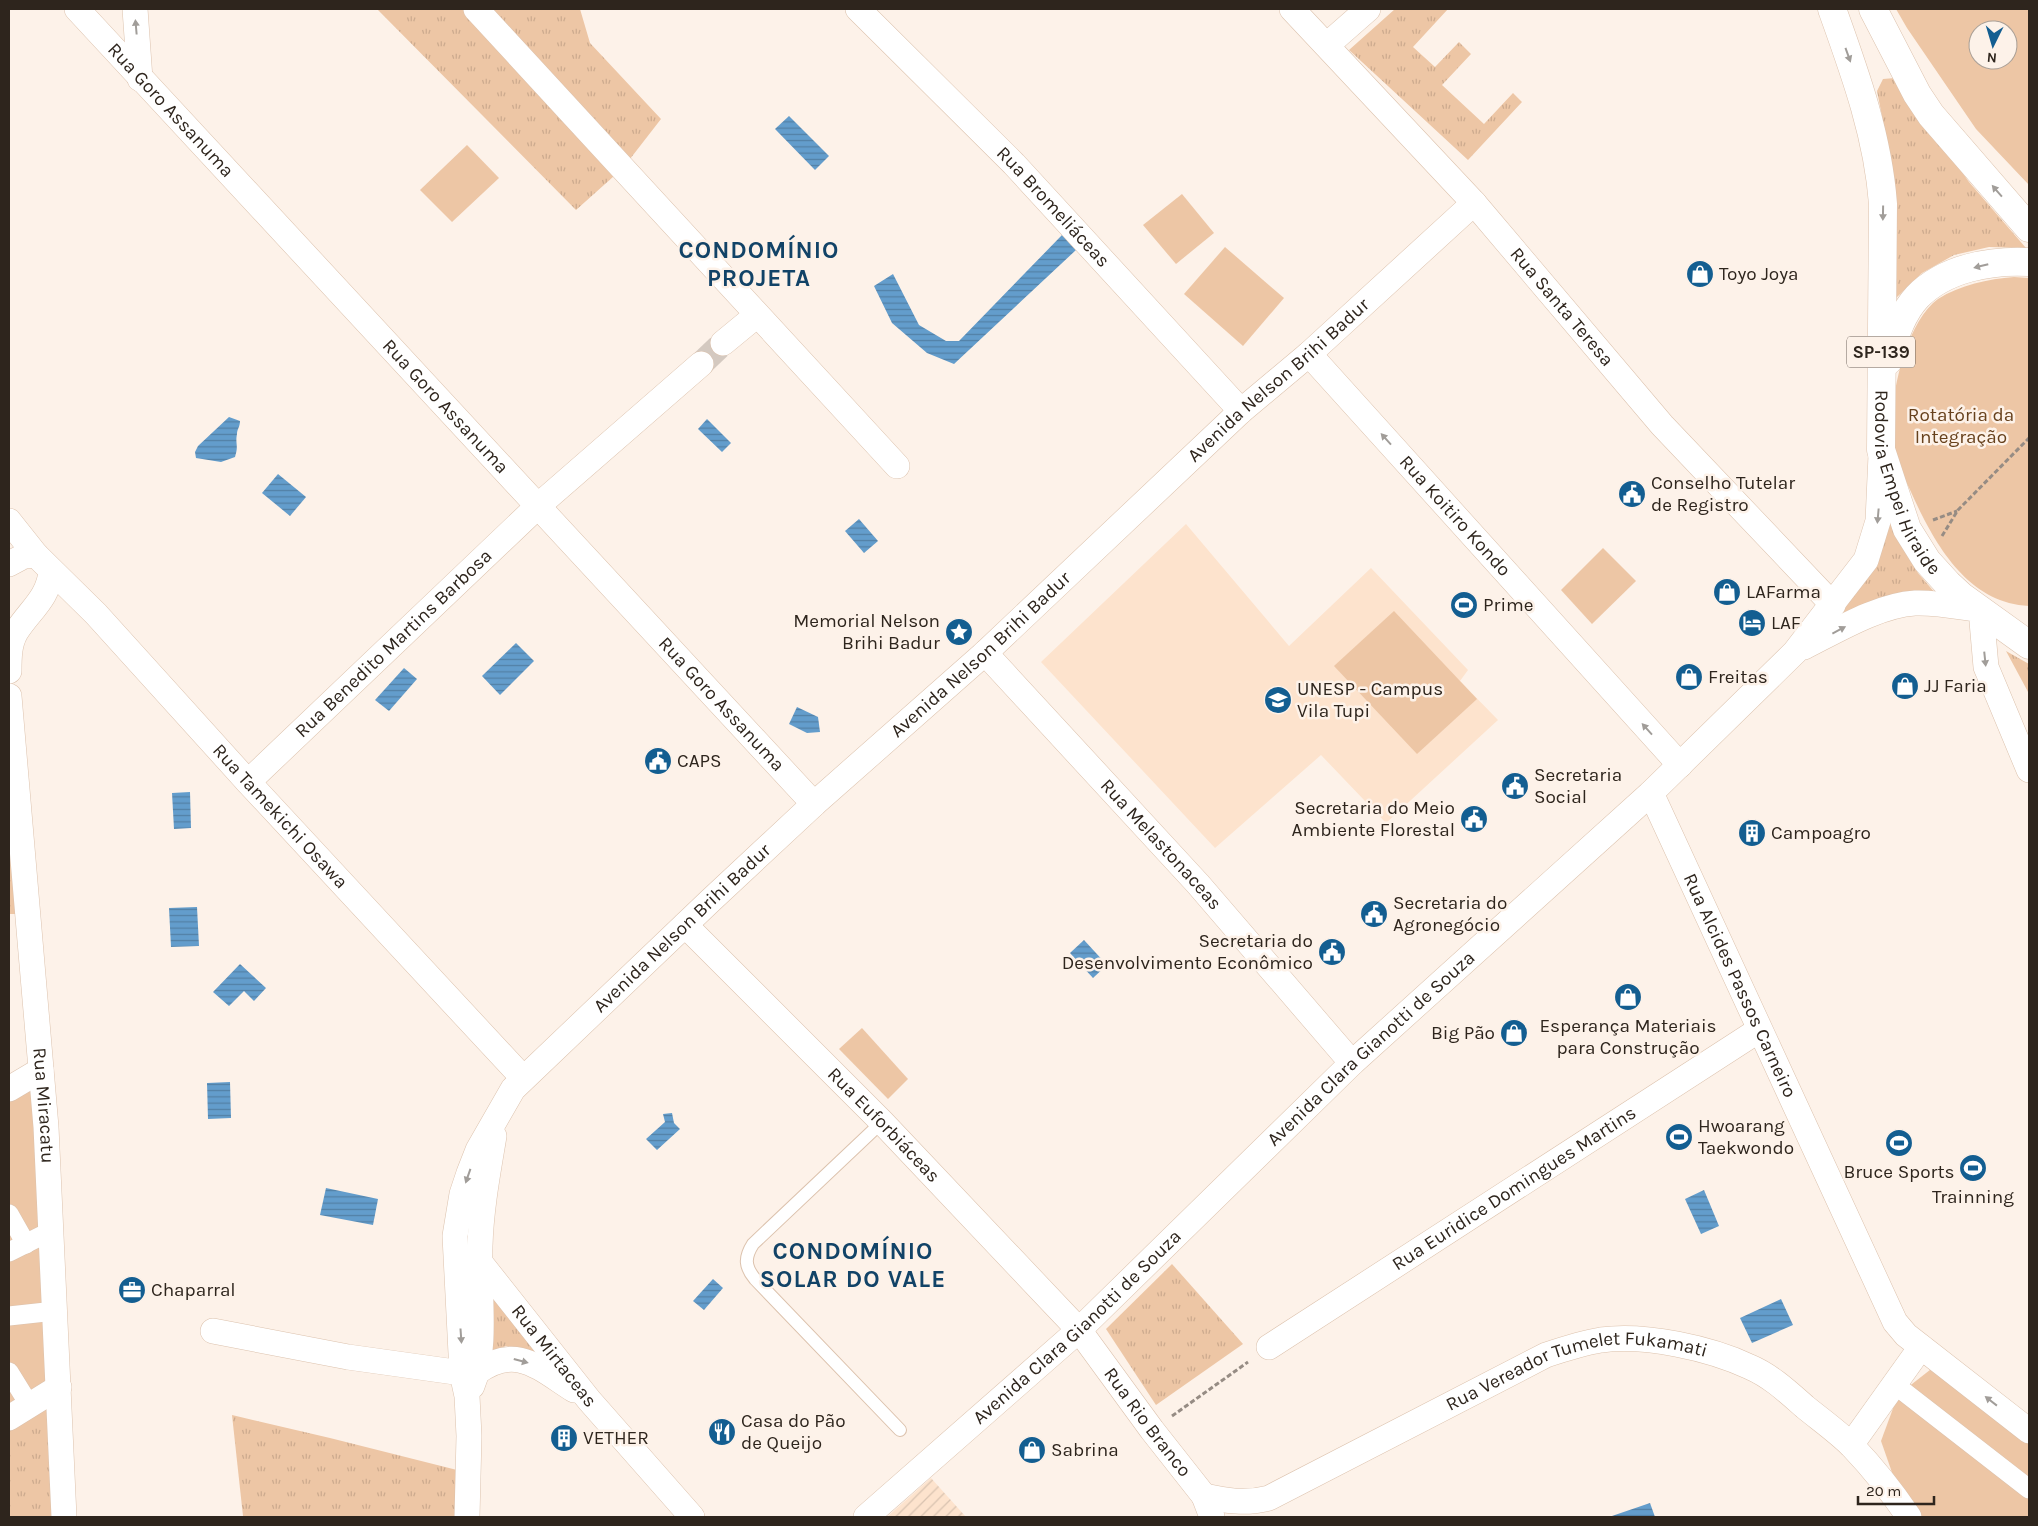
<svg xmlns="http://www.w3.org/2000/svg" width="2038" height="1526" font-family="Karla,sans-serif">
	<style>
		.built { fill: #fde3cd }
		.industrial { fill: url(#industrial-furrows) }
		.grass { fill: url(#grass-tufts) }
		.park { fill: #edc6a5; fill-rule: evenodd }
		.water { fill: url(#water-rules) }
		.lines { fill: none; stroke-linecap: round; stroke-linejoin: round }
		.minor-tunnel { stroke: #d4c9c0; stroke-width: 25; stroke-dasharray: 25 12; stroke-linecap: butt }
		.service-casing { stroke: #dcc2ad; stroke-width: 14 }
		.pedestrian-casing { stroke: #dcc2ad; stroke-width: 20 }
		.minor-casing { stroke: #dcc2ad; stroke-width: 26 }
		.primary-casing { stroke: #dcc2ad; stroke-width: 29 }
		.path { stroke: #968c84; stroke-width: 3; stroke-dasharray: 5 2.5; stroke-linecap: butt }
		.service { stroke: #fff; stroke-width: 12 }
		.pedestrian { stroke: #fff; stroke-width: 19 }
		.minor { stroke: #fff; stroke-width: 25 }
		.primary { stroke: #fff; stroke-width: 28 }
		.oneway { fill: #a19d99 }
		.labels { text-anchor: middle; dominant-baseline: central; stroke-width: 5; stroke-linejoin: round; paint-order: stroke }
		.shield { fill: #fdf2e9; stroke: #6c625a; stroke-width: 1 }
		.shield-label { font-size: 18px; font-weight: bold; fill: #2e251d }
		.street-label { font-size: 19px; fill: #2e251d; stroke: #fdf2e9 }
		.poi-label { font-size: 19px; fill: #2e251d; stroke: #fdf2e9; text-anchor: start }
		.park-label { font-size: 19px; fill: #67411c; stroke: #fdf2e9 }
		.district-label { font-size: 24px; font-weight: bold; letter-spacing: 1px; fill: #124367; stroke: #fdf2e9 }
	</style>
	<defs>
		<pattern id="industrial-furrows" width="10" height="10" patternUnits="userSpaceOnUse" patternTransform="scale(1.25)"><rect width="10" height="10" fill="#fde3cd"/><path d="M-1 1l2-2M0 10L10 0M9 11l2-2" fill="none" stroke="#d9c3b0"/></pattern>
		<pattern id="grass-tufts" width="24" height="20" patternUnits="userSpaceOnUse" patternTransform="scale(1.25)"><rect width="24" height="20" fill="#edc6a5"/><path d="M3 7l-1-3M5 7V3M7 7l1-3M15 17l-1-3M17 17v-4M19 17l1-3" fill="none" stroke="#ccaa8e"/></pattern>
		<pattern id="water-rules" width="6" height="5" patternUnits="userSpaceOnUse" patternTransform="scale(1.25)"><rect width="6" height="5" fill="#639dcc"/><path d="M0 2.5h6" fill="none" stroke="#5280a5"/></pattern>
	</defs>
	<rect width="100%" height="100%" fill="#fdf2e9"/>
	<polygon class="built" points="1186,524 1289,646 1371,568 1468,670 1460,681 1498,720 1386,823 1321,755 1215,848 1041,662"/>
	<polygon class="industrial" points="931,1478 966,1517 887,1517"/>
	<g class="grass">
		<polygon points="377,9 580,9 590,43 661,119 623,168 576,210"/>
		<polygon points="1395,9 1448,9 1413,47 1435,67 1459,42 1471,54 1442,85 1484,124 1513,93 1522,102 1468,160 1349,50"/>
		<polygon points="1895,78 1969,182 2026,248 1989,247 1954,255 1922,273 1895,299 1897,233 1893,172 1877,91 1883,79"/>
		<polygon points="1885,498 1911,560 1918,573 1936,594 1840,624 1839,605"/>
		<polygon points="2006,651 2029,664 2029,694 2027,690"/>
		<polygon points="9,828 17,914 9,914"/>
		<polygon points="1172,1264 1243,1344 1156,1405 1106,1329"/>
		<polygon points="486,1281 561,1375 515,1348 506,1346 493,1351"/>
		<polygon points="50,1404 60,1517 9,1517 9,1427"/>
		<polygon points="232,1415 330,1438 461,1471 462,1517 243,1516"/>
	</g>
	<g class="park">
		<path d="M1896,9H2029V185L1976,129L1907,28ZM1978,30H2008V60H1978Z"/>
		<polygon points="467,145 499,178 452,222 420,190"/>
		<polygon points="1182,194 1214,233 1176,264 1143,225"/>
		<polygon points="1225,247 1284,298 1243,346 1184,294"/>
		<path d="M2014,277L2029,278V606C1967,603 1934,543 1911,492C1905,479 1897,464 1894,450C1885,411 1904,323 1938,299C1960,285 1988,279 2014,277Z"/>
		<polygon points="1603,548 1636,581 1592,624 1561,590"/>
		<polygon points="1394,611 1477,699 1417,754 1334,666"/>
		<polygon points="862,1028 908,1079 888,1099 839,1049"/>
		<polygon points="36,1081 52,1384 9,1410 9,1097"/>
		<polygon points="1935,1366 2029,1440 2029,1517 1922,1517 1895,1481 1881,1441 1898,1395"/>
	</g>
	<g class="water">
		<polygon points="789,116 829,156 815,170 775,129"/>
		<polygon points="1062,235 1076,250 954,364 927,353 892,323 874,286 893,274 919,325 946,341 959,341"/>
		<path d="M229,417L240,421C240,427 237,429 237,434C235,444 239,445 235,457L221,462L196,458L195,452L198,446Z"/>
		<polygon points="707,419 731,443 722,452 698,429"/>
		<polygon points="278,474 306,497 290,516 262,493"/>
		<polygon points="859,519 878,541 864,553 845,531"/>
		<polygon points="516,643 534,661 500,695 482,676"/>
		<polygon points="404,668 417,679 389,711 375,700"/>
		<polygon points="797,707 818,717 820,732 807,733 789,724"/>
		<polygon points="190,792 191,828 174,829 172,793"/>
		<polygon points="197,907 199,946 171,947 169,908"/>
		<polygon points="1084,940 1107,965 1093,978 1070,953"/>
		<polygon points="240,964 266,988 254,1001 244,991 229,1006 213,992"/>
		<polygon points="230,1082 231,1118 208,1119 207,1083"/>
		<polygon points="672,1113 674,1123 680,1129 657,1150 646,1139 665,1122 663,1114"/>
		<polygon points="326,1188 378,1199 373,1225 320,1215"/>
		<polygon points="1704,1190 1719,1226 1701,1234 1685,1199"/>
		<polygon points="713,1279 723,1288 704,1310 693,1301"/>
		<polygon points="1781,1299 1793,1325 1752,1343 1740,1318"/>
		<polygon points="1650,1503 1655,1517 1609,1517"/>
	</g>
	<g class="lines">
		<polyline class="minor-tunnel" points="701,364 723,343"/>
		<g class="service-casing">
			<path id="service" d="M882,1122L753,1244C744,1258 745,1267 755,1279L900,1430"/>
		</g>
		<g class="pedestrian-casing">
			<g id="pedestrian">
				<polyline points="9,1214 26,1244"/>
				<polyline points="9,1252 51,1231"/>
				<polyline points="9,1316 55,1311"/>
				<polyline points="9,1372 30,1406"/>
				<polyline points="1894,1384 2029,1489"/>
			</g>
		</g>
		<g class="minor-casing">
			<g id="minor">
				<path id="s1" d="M77,9L814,804"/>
				<polyline points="135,9 140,79"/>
				<polyline points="476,9 897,466"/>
				<path id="s2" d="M858,9L1014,164L1241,411"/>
				<path id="s3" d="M1292,9L1474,203L1662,425L1833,605"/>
				<polyline points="1327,45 1368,9"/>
				<polyline points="723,343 757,315"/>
				<path id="s4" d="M1309,354L1680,765"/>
				<path id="s5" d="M9,521L36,555L96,614L248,782L523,1078"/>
				<polyline points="9,564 24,556 36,555"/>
				<path d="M1804,647C1836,631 1879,605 1915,603C1937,602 1959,607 1981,610L1986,667L2029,770"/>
				<path id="s6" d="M985,653L1198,884L1352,1063"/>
				<path d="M9,671C9,658 9,644 16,632C29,611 49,598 51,571"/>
				<path id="s7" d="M9,696L46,1127L64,1517"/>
				<path id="s8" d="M248,782L539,505L701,364"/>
				<path id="s9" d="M1651,793L1895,1322L1906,1335L2029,1431"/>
				<path id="s10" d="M685,925L882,1122L1079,1330L1152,1430L1204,1496L1212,1517"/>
				<polyline points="9,1089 41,1070"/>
				<path id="s11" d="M479,1261L589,1400L692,1517"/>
				<polyline points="213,1331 348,1357 462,1373 476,1373"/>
				<path id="s12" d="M1269,1347L1759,1030"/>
				<path d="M476,1373C516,1343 539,1368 574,1390"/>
				<path d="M472,1386C488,1349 478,1287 480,1246C481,1209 488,1172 494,1136"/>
				<polyline points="9,1418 59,1387"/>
				<polyline points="1851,1445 1921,1347"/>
				<path id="s13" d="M1204,1496C1226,1501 1246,1504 1269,1498L1546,1355C1564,1349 1583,1343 1601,1340C1645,1334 1710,1348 1750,1367C1771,1376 1788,1392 1805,1407C1821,1420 1838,1432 1852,1446C1873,1468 1892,1492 1909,1517"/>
				<path id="s14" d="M467,1517L469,1436L467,1396L462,1373L455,1236L462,1194L469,1173L478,1150L513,1089L710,901L814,804L985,653L1241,411L1309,354L1474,203"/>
				<path id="s15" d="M866,1517L1079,1330L1352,1063L1651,793L1795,652L1866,560L1878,521L1881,455"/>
			</g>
		</g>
		<g class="primary-casing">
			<g id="primary">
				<path id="s16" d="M1832,9C1855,73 1878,136 1883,204L1881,450L1907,529L1927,561L1948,584L1961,596L2029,645"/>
				<polyline points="1873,9 1917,94 1931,115 2029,228"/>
				<path d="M1888,361C1893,340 1902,313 1917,297C1945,268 1991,260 2029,262"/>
			</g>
		</g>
		<g class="path">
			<polyline points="1933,520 1957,511"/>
			<polyline points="1942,536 1958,510 2029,438"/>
			<polyline points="1172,1416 1248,1362"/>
		</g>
		<use href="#service" class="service"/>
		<use href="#pedestrian" class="pedestrian"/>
		<use href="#minor" class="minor"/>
		<use href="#primary" class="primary"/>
	</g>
	<defs><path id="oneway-solid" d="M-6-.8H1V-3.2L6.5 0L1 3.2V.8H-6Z" transform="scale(1.25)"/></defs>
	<g class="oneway">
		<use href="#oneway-solid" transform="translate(136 27) rotate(-95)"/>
		<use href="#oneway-solid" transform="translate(1848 55) rotate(70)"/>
		<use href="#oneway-solid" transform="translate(1997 191) rotate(-131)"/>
		<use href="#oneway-solid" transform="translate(1883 213) rotate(91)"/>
		<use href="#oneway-solid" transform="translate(1981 266) rotate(166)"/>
		<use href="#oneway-solid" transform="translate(1386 439) rotate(-132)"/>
		<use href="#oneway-solid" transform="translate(1878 516) rotate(95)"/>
		<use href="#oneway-solid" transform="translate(1839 630) rotate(-28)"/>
		<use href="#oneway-solid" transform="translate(1985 659) rotate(84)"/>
		<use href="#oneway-solid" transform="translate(1647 729) rotate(-132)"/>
		<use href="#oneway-solid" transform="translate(468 1176) rotate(109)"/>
		<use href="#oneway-solid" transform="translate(461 1336) rotate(86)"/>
		<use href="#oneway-solid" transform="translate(521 1361) rotate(15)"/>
		<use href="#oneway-solid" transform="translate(1991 1401) rotate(-142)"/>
	</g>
	<defs>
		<g id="shop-disc" transform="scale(1.4375)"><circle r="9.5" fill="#135e91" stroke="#fdf2e9"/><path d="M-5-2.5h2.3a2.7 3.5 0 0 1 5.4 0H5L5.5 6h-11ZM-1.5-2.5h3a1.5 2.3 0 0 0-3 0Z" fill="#fff"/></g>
		<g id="civic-disc" transform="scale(1.4375)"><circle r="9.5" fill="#135e91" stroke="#fdf2e9"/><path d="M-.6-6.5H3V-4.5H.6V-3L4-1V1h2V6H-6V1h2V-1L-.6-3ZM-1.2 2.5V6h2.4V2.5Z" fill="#fff"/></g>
		<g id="stadium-disc" transform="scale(1.4375)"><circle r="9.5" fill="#135e91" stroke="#fdf2e9"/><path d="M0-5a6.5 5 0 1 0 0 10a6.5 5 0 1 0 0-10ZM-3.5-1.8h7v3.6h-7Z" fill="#fff"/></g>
		<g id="hotel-disc" transform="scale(1.4375)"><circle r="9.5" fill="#135e91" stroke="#fdf2e9"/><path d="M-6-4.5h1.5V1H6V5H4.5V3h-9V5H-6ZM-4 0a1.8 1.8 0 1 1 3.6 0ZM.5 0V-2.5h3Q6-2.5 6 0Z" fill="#fff"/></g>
		<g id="sight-disc" transform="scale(1.4375)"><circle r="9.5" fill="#135e91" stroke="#fdf2e9"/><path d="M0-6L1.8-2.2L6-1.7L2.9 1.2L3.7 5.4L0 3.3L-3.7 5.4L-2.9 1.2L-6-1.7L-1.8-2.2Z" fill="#fff"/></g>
		<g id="university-disc" transform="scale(1.4375)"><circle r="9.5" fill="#135e91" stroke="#fdf2e9"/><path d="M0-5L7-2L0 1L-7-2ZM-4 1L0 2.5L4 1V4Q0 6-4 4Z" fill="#fff"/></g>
		<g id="building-disc" transform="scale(1.4375)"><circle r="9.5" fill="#135e91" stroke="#fdf2e9"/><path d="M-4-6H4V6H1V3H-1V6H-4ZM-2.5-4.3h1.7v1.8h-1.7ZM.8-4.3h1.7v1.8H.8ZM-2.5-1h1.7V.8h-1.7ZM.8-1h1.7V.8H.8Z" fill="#fff"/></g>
		<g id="office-disc" transform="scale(1.4375)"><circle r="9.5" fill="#135e91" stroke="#fdf2e9"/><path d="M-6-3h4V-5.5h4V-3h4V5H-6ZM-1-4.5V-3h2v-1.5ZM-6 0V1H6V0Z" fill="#fff"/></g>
		<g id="restaurant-disc" transform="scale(1.4375)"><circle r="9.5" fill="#135e91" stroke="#fdf2e9"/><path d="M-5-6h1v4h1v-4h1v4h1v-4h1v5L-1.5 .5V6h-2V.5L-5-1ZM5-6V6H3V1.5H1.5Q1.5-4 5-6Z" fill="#fff"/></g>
	</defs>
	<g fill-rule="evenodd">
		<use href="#shop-disc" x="1700" y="274"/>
		<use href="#civic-disc" x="1632" y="494"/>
		<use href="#shop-disc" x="1727" y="592"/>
		<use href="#stadium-disc" x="1464" y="605"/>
		<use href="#hotel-disc" x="1752" y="623"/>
		<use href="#sight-disc" x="959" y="632"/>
		<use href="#shop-disc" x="1689" y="677"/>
		<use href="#shop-disc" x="1905" y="686"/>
		<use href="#university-disc" x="1278" y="700"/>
		<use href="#civic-disc" x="658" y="761"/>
		<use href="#civic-disc" x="1515" y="786"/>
		<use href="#civic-disc" x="1474" y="819"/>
		<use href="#building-disc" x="1752" y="833"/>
		<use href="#civic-disc" x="1374" y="914"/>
		<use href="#civic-disc" x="1332" y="952"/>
		<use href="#shop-disc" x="1628" y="997"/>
		<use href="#shop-disc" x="1514" y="1033"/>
		<use href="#stadium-disc" x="1679" y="1137"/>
		<use href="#stadium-disc" x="1899" y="1143"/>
		<use href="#stadium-disc" x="1973" y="1168"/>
		<use href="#office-disc" x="132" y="1290"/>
		<use href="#restaurant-disc" x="722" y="1432"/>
		<use href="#building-disc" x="564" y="1438"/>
		<use href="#shop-disc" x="1032" y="1450"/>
	</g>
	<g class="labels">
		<rect class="shield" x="1847" y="336.5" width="68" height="31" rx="4"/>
		<g class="shield-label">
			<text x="1881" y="352">SP-139</text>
		</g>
		<g class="street-label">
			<text stroke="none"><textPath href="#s1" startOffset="138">Rua Goro Assanuma</textPath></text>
			<text stroke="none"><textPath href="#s2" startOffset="278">Rua Bromeliáceas</textPath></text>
			<text stroke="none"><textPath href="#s3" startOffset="402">Rua Santa Teresa</textPath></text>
			<text stroke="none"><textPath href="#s14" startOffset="1485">Avenida Nelson Brihi Badur</textPath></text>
			<text stroke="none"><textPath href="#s1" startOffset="542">Rua Goro Assanuma</textPath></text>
			<text stroke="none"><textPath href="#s16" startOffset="486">Rodovia Empei Hiraide</textPath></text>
			<text stroke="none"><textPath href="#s4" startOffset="218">Rua Koitiro Kondo</textPath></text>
			<text stroke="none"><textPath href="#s8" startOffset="201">Rua Benedito Martins Barbosa</textPath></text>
			<text stroke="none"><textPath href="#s14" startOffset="1080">Avenida Nelson Brihi Badur</textPath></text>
			<text stroke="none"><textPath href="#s1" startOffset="948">Rua Goro Assanuma</textPath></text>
			<text stroke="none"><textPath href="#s5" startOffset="401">Rua Tamekichi Osawa</textPath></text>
			<text stroke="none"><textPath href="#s6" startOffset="260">Rua Melastonaceas</textPath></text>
			<text stroke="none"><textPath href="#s14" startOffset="675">Avenida Nelson Brihi Badur</textPath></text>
			<text stroke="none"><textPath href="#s9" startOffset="212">Rua Alcides Passos Carneiro</textPath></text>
			<text stroke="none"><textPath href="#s15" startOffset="689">Avenida Clara Gianotti de Souza</textPath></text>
			<text stroke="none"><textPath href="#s7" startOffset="411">Rua Miracatu</textPath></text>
			<text stroke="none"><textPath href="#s10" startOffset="282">Rua Euforbiáceas</textPath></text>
			<text stroke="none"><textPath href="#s12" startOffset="292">Rua Euridice Domingues Martins</textPath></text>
			<text stroke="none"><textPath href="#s15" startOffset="284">Avenida Clara Gianotti de Souza</textPath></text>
			<text stroke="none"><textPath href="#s11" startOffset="121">Rua Mirtaceas</textPath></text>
			<text stroke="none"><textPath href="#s13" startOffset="404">Rua Vereador Tumelet Fukamati</textPath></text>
			<text stroke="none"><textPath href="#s10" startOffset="680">Rua Rio Branco</textPath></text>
		</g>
		<g class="poi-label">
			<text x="1719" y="274">Toyo Joya</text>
			<text x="1651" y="483">Conselho Tutelar<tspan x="1651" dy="22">de Registro</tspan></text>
			<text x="1746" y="592">LAFarma</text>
			<text x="1483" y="605">Prime</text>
			<text x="940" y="621" text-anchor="end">Memorial Nelson<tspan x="940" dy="22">Brihi Badur</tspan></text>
			<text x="1771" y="623">LAF</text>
			<text x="1708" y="677">Freitas</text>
			<text x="1924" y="686">JJ Faria</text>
			<text x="1297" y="689">UNESP - Campus<tspan x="1297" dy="22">Vila Tupi</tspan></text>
			<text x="677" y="761">CAPS</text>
			<text x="1534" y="775">Secretaria<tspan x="1534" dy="22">Social</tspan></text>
			<text x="1455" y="808" text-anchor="end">Secretaria do Meio<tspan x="1455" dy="22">Ambiente Florestal</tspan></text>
			<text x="1771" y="833">Campoagro</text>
			<text x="1393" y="903">Secretaria do<tspan x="1393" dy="22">Agronegócio</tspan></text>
			<text x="1313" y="941" text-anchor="end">Secretaria do<tspan x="1313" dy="22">Desenvolvimento Econômico</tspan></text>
			<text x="1628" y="1026" text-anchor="middle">Esperança Materiais<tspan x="1628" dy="22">para Construção</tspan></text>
			<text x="1495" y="1033" text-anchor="end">Big Pão</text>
			<text x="1698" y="1126">Hwoarang<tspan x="1698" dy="22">Taekwondo</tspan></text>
			<text x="1899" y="1172" text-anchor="middle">Bruce Sports</text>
			<text x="1973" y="1197" text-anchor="middle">Trainning</text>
			<text x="151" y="1290">Chaparral</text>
			<text x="741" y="1421">Casa do Pão<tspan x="741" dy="22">de Queijo</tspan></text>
			<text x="583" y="1438">VETHER</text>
			<text x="1051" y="1450">Sabrina</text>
		</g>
		<g class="park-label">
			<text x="1961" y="415">Rotatória da<tspan x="1961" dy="22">Integração</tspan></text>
		</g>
		<g class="district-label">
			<text x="759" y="250">CONDOMÍNIO<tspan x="759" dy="28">PROJETA</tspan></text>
			<text x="853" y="1251">CONDOMÍNIO<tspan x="853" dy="28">SOLAR DO VALE</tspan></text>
		</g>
	</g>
	<rect width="2038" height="1526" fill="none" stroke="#2e251d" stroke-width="20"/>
	<g transform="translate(1993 45) rotate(185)"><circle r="24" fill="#fdf2e9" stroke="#aaa097"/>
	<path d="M0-4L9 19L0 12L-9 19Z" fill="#135e91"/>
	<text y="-8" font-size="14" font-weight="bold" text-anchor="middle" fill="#2e251d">N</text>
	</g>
	<path d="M1858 1496v8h76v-8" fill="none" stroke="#2e251d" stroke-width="2.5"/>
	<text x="1866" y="1496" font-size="15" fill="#2e251d" stroke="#fdf2e9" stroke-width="4" paint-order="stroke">20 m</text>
</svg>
